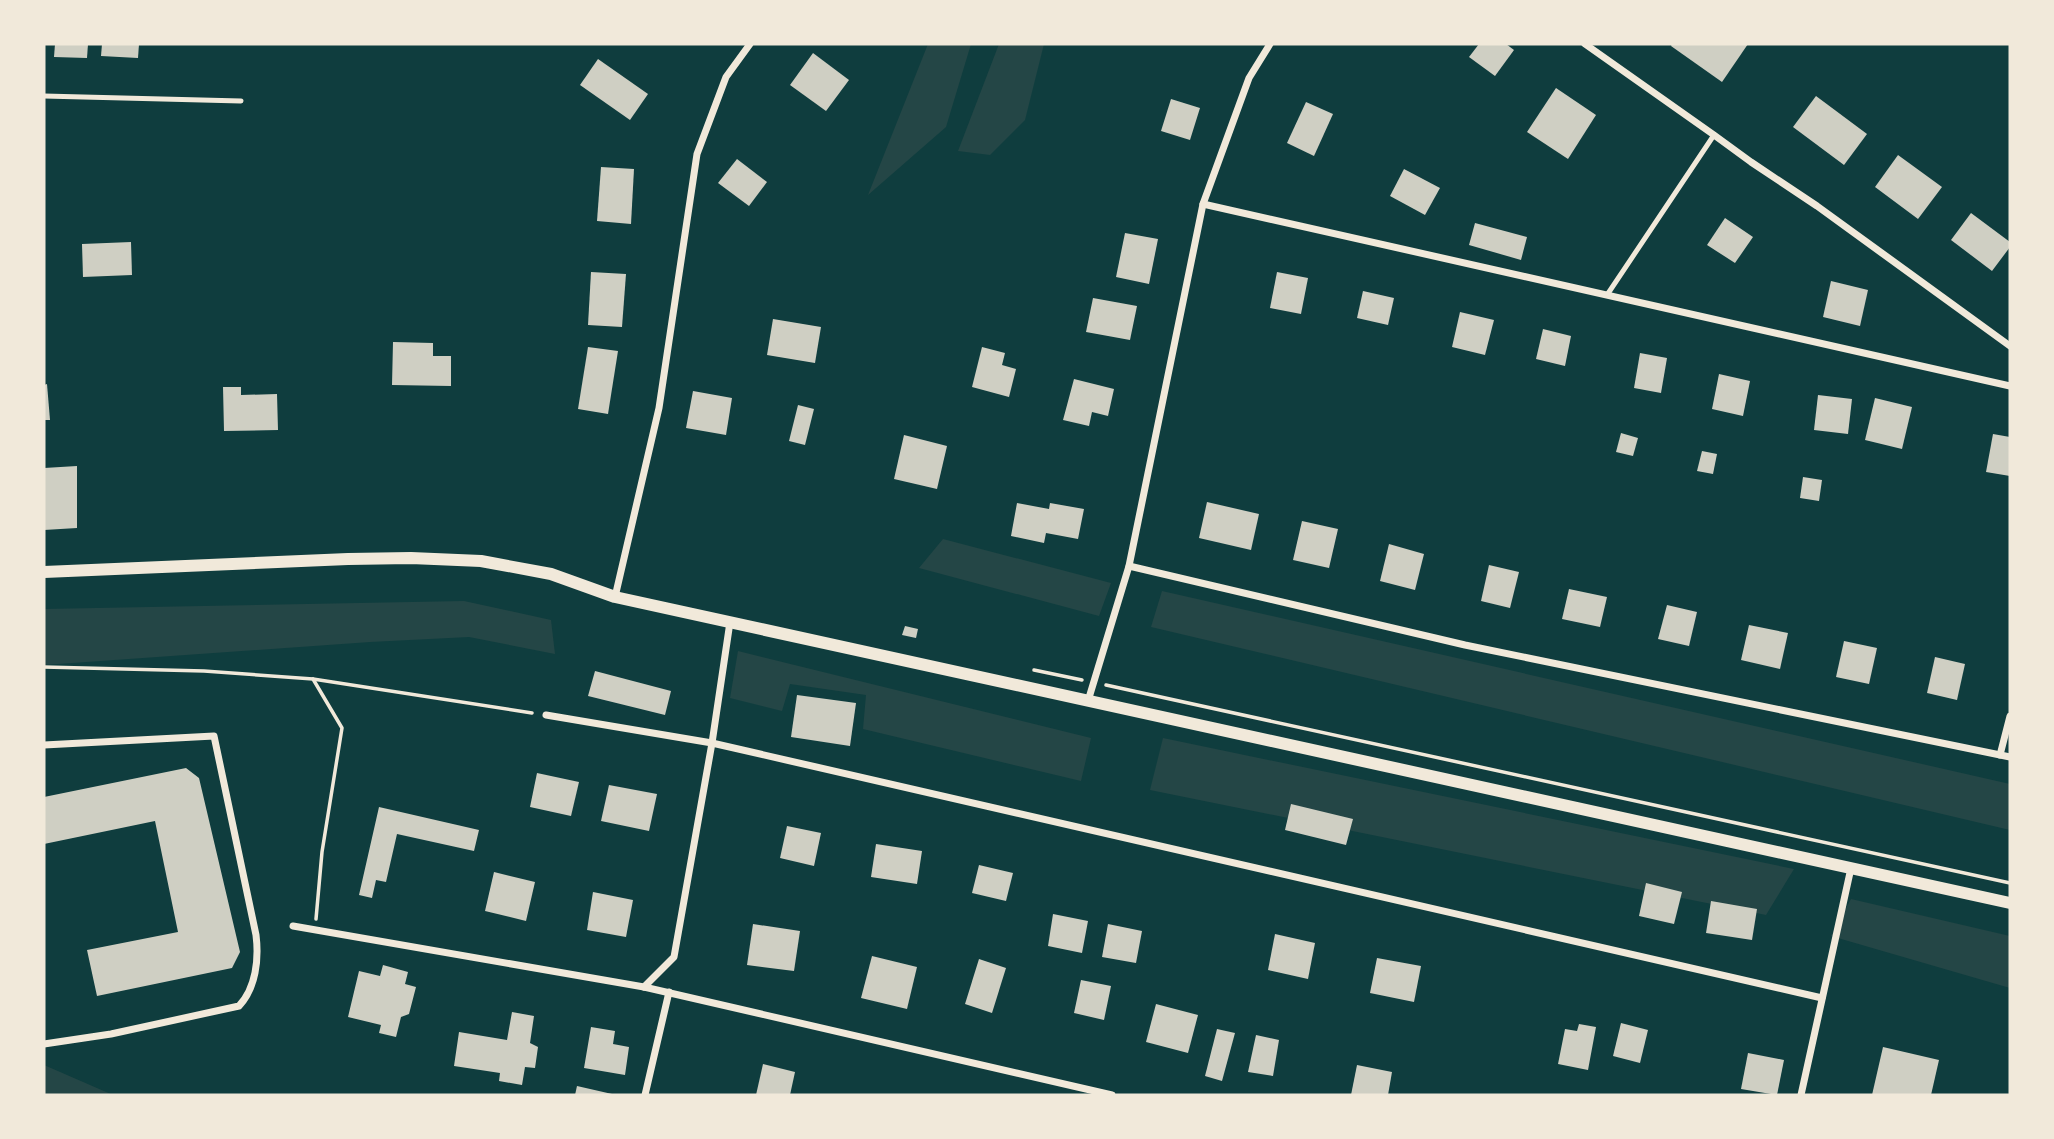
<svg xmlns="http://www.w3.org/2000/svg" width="2054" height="1139" font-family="Literata,serif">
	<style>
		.green { fill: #244646 }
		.building { fill: #cfcfc3 }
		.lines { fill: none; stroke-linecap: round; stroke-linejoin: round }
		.path { stroke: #f1e9da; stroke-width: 3.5 }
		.service { stroke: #f1e9da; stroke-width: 5 }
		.minor { stroke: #f1e9da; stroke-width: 7 }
		.tertiary { stroke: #f1e9da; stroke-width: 12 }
	</style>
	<rect width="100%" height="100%" fill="#0f3d3e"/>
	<g class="green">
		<polygon points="928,44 971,44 946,127 868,195"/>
		<polygon points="999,44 1044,44 1025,120 990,155 958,151"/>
		<polygon points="943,539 1111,583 1099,616 919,568"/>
		<polygon points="1162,591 2010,784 2010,830 1151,627"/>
		<polygon points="464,601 551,620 555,654 469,637 370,642 44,665 44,609"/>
		<polygon points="738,651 1091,738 1081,781 863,729 866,695 790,684 782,711 730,698"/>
		<polygon points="1163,738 1794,869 1766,915 1150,790"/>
		<polygon points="1851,899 2010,936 2010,988 1831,936"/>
		<polygon points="44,1065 113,1095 44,1095"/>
	</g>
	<g class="building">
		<polygon points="55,44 88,44 87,58 54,57"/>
		<polygon points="102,44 139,44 138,58 101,56"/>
		<polygon points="1479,44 1506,44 1514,50 1495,76 1469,57"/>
		<polygon points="1672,44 1748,44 1722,82 1671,46"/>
		<polygon points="813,53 849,80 826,111 790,85"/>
		<polygon points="598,59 648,94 630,120 580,85"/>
		<polygon points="1556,88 1596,115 1568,159 1527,132"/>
		<polygon points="1816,96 1867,134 1844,165 1793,127"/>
		<polygon points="1171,99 1200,108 1190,140 1161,131"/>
		<polygon points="1306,102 1333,114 1314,156 1287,143"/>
		<polygon points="1898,155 1942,187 1918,219 1875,187"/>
		<polygon points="737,159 767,182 749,206 718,183"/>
		<polygon points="601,167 634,169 631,224 597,221"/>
		<polygon points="1404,169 1440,188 1425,215 1390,196"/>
		<polygon points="1971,213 2010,242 2010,247 1992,271 1951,240"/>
		<polygon points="1725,218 1753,237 1735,263 1707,245"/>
		<polygon points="1475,223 1527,237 1521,260 1469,245"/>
		<polygon points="1125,233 1158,239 1149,284 1116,277"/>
		<polygon points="131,242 132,275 83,277 82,244"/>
		<polygon points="591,272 626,274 622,327 588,325"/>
		<polygon points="1277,272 1308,278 1301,314 1270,308"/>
		<polygon points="1831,281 1868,290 1860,326 1823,317"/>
		<polygon points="1363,291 1394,298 1388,325 1357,318"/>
		<polygon points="1093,298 1137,306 1130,340 1086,332"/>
		<polygon points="1460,312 1494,320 1485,355 1452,347"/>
		<polygon points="773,319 821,327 815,363 767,355"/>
		<polygon points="1543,329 1571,336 1565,366 1536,359"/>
		<polygon points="393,342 433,343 433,356 451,356 451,386 392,385"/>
		<polygon points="588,347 618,351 608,414 578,409"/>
		<polygon points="982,347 1005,353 1002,365 1016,369 1009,397 972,387"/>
		<polygon points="1640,353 1667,358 1661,393 1634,388"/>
		<polygon points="1719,374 1750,381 1743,416 1712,409"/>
		<polygon points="1074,379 1114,389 1108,416 1092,412 1089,426 1063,420"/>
		<polygon points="47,384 50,420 44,420 44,385"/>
		<polygon points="223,387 241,387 241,395 277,394 278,430 224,431"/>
		<polygon points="693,391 732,398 726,435 686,428"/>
		<polygon points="1818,395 1852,399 1848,434 1814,430"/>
		<polygon points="1875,398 1912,407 1902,449 1865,440"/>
		<polygon points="798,405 814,409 805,445 789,441"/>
		<polygon points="1621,433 1638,438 1633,456 1616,452"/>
		<polygon points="1993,434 2010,437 2010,476 1986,472"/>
		<polygon points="904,435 947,446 937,489 894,479"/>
		<polygon points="1702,451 1717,454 1713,474 1697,471"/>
		<polygon points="77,466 77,528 44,530 44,468"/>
		<polygon points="1803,477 1822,480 1819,501 1800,498"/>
		<polygon points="1207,502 1259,514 1251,550 1199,538"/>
		<polygon points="1017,503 1049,509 1050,503 1084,509 1078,539 1046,533 1044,543 1011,536"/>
		<polygon points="1302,521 1338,529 1329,568 1293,560"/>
		<polygon points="1389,544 1424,554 1415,590 1380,581"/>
		<polygon points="1489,565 1519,572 1510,608 1481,601"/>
		<polygon points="1569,589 1607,597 1600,627 1562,619"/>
		<polygon points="1667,605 1697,612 1689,646 1658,639"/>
		<polygon points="1749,625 1788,633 1780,669 1741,660"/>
		<polygon points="905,626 918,629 916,638 902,635"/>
		<polygon points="1844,641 1877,648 1869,684 1836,677"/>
		<polygon points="1935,657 1965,664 1957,700 1927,693"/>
		<polygon points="595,671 671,691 665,715 588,696"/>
		<polygon points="797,695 856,703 850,746 791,737"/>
		<polygon points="186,768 199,778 240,952 232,968 97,996 87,950 178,932 155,821 44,844 44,797"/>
		<polygon points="537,773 579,782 571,816 530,807"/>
		<polygon points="609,785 657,794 649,831 601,821"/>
		<polygon points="1291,804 1353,819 1346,845 1285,830"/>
		<polygon points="379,807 479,830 474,851 397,834 386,882 376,880 372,898 359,895"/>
		<polygon points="787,826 821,833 814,866 780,858"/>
		<polygon points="876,844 922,851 917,884 871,877"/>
		<polygon points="979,865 1013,873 1006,901 972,893"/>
		<polygon points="494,872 535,882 526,921 485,911"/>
		<polygon points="1646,883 1682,892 1674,924 1639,916"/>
		<polygon points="593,892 633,900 626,937 587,930"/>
		<polygon points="1711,901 1757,909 1752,940 1706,933"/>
		<polygon points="1053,914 1088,921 1082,953 1048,946"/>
		<polygon points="753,924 800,931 794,971 747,965"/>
		<polygon points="1108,924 1142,931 1136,963 1102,957"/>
		<polygon points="1275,934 1315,943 1308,979 1268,970"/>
		<polygon points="872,956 917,967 907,1009 861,998"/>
		<polygon points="1377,958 1421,966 1414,1002 1370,993"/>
		<polygon points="979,959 1006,968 992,1013 965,1004"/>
		<polygon points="383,965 408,972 405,984 416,987 409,1014 401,1017 396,1037 379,1033 381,1025 348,1017 359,971 380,976"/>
		<polygon points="1081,980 1111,986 1104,1020 1074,1013"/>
		<polygon points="1156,1004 1198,1015 1188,1053 1146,1042"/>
		<polygon points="512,1012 534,1016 530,1043 538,1047 535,1068 525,1067 522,1085 499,1081 500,1073 454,1066 459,1032 507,1040"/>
		<polygon points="1621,1023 1648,1030 1640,1063 1613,1056"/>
		<polygon points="1579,1024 1596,1027 1588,1070 1558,1064 1565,1029 1577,1031"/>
		<polygon points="591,1027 615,1031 613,1044 629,1047 625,1075 584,1068"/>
		<polygon points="1217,1029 1235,1033 1222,1081 1205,1076"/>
		<polygon points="1256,1035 1279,1040 1273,1076 1248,1072"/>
		<polygon points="1883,1047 1939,1060 1931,1095 1872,1095"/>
		<polygon points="1748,1053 1784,1060 1777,1095 1741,1089"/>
		<polygon points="763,1064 795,1072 790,1095 756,1095"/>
		<polygon points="1357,1065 1392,1072 1388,1095 1351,1095"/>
		<polygon points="577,1086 612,1094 612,1095 575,1095"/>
	</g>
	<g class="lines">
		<g class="path">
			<polyline points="44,667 204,671 313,679 342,728 322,852 316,919"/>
			<polyline points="1034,670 1082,680"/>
			<polyline points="313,679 532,713"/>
			<polyline points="1106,685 2010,883"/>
		</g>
		<g class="service">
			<polyline points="44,96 241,101"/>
			<polyline points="1607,295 1714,135"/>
		</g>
		<g class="minor">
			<polyline points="1585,44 1714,135 1751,162 1817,206 2010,346"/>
			<polyline points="1203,204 2010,386"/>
			<polyline points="1129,566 1465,645 2010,757"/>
			<polyline points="615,597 659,408 697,154 726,77 750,44"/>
			<polyline points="1088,701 1129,566 1203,204 1249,78 1270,44"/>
			<polyline points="546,715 712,743 1822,998"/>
			<path d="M44,745L214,736L256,935C259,959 256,988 239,1006L111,1034L44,1044"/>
			<polyline points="2000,755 2010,716"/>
			<polyline points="293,926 644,987 1112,1095"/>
			<polyline points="644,987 674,957 712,743 730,622"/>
			<polyline points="645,1095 669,992"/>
			<polyline points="1801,1095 1851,868"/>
		</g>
		<polyline class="tertiary" points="44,572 348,559 411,558 481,561 551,574 615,597 2010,903"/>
	</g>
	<rect width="2054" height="1139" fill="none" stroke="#f1e9da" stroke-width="91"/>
</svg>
